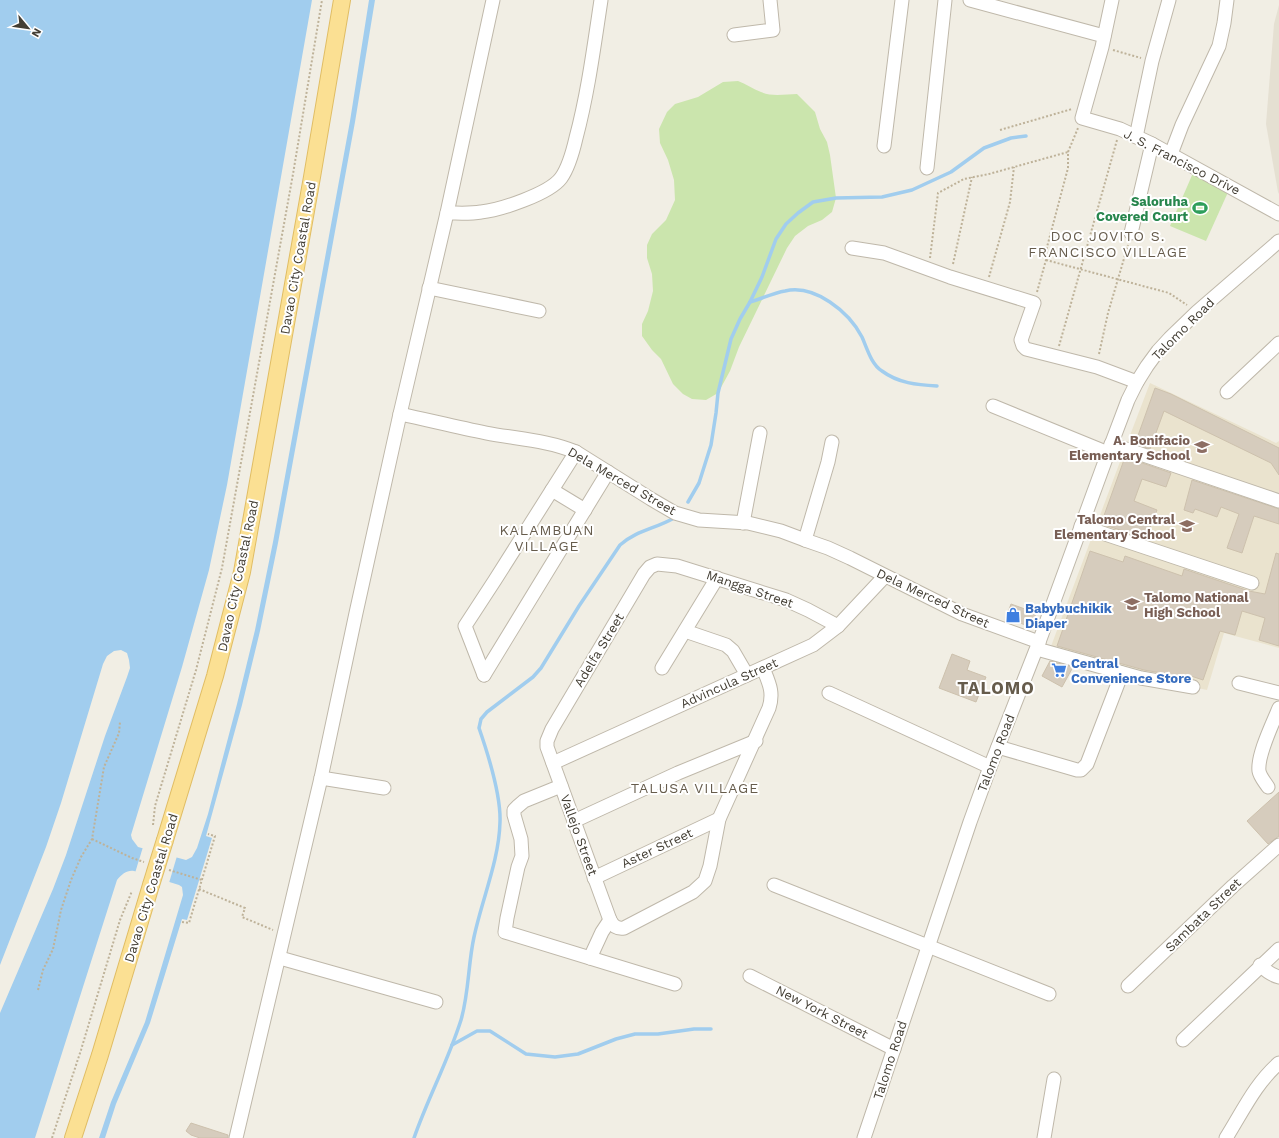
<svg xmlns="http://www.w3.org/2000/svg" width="1279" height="1138" font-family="'Work Sans',sans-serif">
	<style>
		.residential { fill: #e5e0d2 }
		.education { fill: #eae3ce }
		.green { fill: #cbe5ad }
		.water { fill: #a1cdee }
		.pier { fill: #f1eee4 }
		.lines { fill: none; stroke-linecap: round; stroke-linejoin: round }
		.stream { stroke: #a1cdee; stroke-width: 3.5 }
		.building { fill: #d6ccbd; stroke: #cdc1ad }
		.minor-casing { stroke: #bfb8aa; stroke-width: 15 }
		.major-casing { stroke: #e0bd64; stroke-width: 18 }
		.path { stroke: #beb299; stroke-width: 2; stroke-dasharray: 2 2; stroke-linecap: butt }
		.minor { stroke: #fff; stroke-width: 13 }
		.major { stroke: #fbe093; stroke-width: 16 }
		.major-bridge-casing { stroke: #e0bd64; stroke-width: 18; stroke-linecap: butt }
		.major-bridge { stroke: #fbe093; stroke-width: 16 }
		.labels { text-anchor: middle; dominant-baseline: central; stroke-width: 4; stroke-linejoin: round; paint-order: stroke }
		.street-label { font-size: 13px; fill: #433e34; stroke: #fff }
		.leisure-label { font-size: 13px; font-weight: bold; fill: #27864d; stroke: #fff; text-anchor: end }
		.education-label { font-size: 13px; font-weight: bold; fill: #785e54; stroke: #fff; text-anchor: end }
		.shop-label { font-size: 13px; font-weight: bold; fill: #366cbe; stroke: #fff; text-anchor: start }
		.neighbourhood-label { font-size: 14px; letter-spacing: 1px; fill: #665c4c; stroke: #fff }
		.district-label { font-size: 17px; font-weight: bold; letter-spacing: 1px; fill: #665c4c; stroke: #fff }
	</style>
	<rect width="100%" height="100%" fill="#f1eee4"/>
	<polygon class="residential" points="1279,5 1279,194 1278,192 1266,124 1274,24"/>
	<polygon class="education" points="1150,383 1276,443 1279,441 1279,648 1224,633 1207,690 1124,672 1050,649 1124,451"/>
	<g class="green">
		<path d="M738,81C746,84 753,89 761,92C772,97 786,94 797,94L815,112L820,129L827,142L830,155L836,198L832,212L822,220L808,226L795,236L787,248L739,347L730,371L718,393L706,400L692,399L683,394L673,384L661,359L652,350L642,336V324L648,311L653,291L652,274L647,258V245L652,234L666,220L675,200L674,180L668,160L660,143L659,129L667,112L675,104L698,97L723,82Z"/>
		<polygon points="1193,173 1229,190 1206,241 1170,226"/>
	</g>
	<path class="water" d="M0,0H312L227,485L209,570L182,667L131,835L132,839L138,847L186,860L192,857L197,848L208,814L237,704L255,630L273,542L350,121L369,0H375L355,122L278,543L260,631L242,705L206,836L212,838L187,920L182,919L150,1023L116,1104L105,1138H99L111,1102L145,1022L183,895L182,887L179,885L134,871C127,870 122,874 117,880L35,1138H0Z"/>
	<g class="pier">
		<polygon points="121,650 127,653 129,660 130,668 127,677 105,736 66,855 53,889 0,1013 0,965 46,847 61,803 103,664 107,656 114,651"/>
		<polygon points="143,847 177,856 169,883 135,873"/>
	</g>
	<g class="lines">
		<g class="stream">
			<path d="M750,302C761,299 773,293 785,291C815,284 849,312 862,337C867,348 871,364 882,371C898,383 917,385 937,386"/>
			<polyline points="688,502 699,483 711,445 716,413 718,393 731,339 740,319 750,302 762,277 776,239 786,224 798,213 813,202 836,198 882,197 912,190 951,172 984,148 1011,138 1026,136"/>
			<polyline points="452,1045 477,1031 490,1031 526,1054 555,1057 578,1054 616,1039 635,1034 658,1034 694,1029 711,1029"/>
			<path d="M414,1138C428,1098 448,1061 461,1020C469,993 468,964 474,937C482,899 499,861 500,822C501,795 488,754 479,728L481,719L487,712L533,677L541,668L579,606L620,545C637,530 655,529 674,518"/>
		</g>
	</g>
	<g class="building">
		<polygon points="1155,388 1171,394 1279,448 1279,475 1271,463 1164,411 1150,449 1135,444"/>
		<polygon points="1125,457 1171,473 1166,487 1142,479 1134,501 1157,510 1146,538 1101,524"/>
		<polygon points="1192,480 1279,509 1279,524 1254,516 1242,553 1227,548 1239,514 1221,507 1217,517 1195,509 1193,513 1184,510"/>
		<polygon points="1090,551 1123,562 1125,556 1182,576 1184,569 1249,591 1265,594 1276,553 1279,554 1279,646 1259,640 1265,618 1242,611 1235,635 1220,631 1203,680 1191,676 1190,678 1144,670 1057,646"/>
		<polygon points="1011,604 1036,613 1031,627 1006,618"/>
		<polygon points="952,654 970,661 967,670 986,677 976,702 939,688"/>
		<polygon points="1050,661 1073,667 1062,687 1042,676"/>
		<polygon points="1279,792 1279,836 1268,844 1247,821"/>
		<polygon points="191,1123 228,1135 228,1138 200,1138 191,1135 186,1131"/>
	</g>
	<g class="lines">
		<g class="minor-casing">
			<g id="minor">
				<polyline points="970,0 1104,36"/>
				<polyline points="1112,0 1102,47 1082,118 1120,129 1152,144 1279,214"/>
				<polyline points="734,35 773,30 770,0"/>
				<polyline points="1136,137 1152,61 1169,0"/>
				<polyline points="884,146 902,0"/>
				<polyline points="1171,154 1182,125 1219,46 1224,23 1227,0"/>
				<polyline points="927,168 945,0"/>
				<path d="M447,213C458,213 470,214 481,212C500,210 549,194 561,178C569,167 573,151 576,138C588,93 594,46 601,0"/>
				<polyline points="1131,233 1152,144"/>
				<polyline points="852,248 884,253 950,277 1034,303 1021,340 1023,346 1026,349 1097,367 1137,382"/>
				<polyline points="429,288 539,311"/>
				<polyline points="1227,392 1279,343"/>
				<polyline points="993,406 1108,453"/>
				<path d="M400,414C428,420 457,427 486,433C517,439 547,440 576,452L651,499L675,513L699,520L748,523L781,531L805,540L828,548L850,558L962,614L1039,642"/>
				<polyline points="1111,444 1279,501"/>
				<polyline points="552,490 585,510"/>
				<polyline points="743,523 760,433"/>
				<polyline points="1081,526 1252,583"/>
				<polyline points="805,540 828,462 832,442"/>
				<polyline points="685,631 726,645 733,651 747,675"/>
				<polyline points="1037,649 1141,678 1193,687"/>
				<polyline points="662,668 717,578"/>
				<path d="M763,668C769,683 774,692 769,708L719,819L710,866L705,881L693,892L624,928C617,929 613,926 610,920L547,747V741L552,729L644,574L650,567L657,564L677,566L786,600L808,610L838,626"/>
				<polyline points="484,675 465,626 495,580 576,452"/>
				<polyline points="484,675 608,472"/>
				<polyline points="1239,683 1279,693"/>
				<polyline points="829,693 990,767"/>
				<polyline points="998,747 1077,770 1081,770 1087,764 1122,673"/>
				<polyline points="553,763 813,645 838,626 885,576"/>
				<polyline points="321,778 384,788"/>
				<polyline points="561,786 524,801 517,807 514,810 514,815 521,839 522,856 518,867 507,918 505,932 675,984"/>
				<path d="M1268,787C1265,782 1260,777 1259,771C1257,755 1273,723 1279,708"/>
				<polyline points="574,821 678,773 756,741"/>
				<polyline points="594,878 719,819"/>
				<polyline points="774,885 1049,994"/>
				<polyline points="280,958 436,1002"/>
				<polyline points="590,958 602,932 610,920"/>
				<path d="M1260,965C1266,971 1271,975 1279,977"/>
				<polyline points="750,976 894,1049"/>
				<polyline points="1128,986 1233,886 1279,845"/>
				<polyline points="1183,1040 1279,949"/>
				<polyline points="236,1138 321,778 356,613 400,414 447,213 493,0"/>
				<polyline points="864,1138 970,822 990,767 1039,642 1108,453 1128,400 1137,382 1147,366 1158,351 1170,338 1197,312 1279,241"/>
				<polyline points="1044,1138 1054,1079"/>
				<path d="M1226,1138C1243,1111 1255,1084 1279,1063"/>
			</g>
		</g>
		<g class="major-casing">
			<g id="major">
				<polyline points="165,840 215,676 242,572 312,177 342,0"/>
				<polyline points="73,1138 100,1055 151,885"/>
			</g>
		</g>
		<g class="path">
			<polyline points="1113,50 1141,58"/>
			<polyline points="1000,130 1072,109"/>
			<polyline points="930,258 938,193 964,179 989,174 1068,152"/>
			<polyline points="1046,260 1169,293 1187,305"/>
			<polyline points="953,264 972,177"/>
			<polyline points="989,277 1010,202 1014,167"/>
			<polyline points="1037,292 1046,260 1047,247 1068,168 1068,152 1078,128"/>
			<polyline points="1059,346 1117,140"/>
			<polyline points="1099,354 1108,313 1128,245"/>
			<polyline points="153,825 155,806 196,670 222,568 293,174 322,0"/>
			<polyline points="92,839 132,858 144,862"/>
			<polyline points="169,870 202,880"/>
			<polyline points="199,889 245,908 242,917 273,930"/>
			<polyline points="182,922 189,923 215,836 208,834"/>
			<polyline points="38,990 43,970 53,949 61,910 71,880 81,857 92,839 104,767 119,733 120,722"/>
			<polyline points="52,1138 81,1050 120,920 132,891"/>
		</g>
		<use href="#minor" class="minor"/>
		<use href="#major" class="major"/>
		<g class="major-bridge-casing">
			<polyline id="major-bridge" points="151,885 165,840"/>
		</g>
		<use href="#major-bridge" class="major-bridge"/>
	</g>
	<defs>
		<g id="stadium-bare" transform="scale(1.2)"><path d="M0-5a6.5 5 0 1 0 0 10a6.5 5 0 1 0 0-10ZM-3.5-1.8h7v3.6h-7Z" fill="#2e9e5b" stroke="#fff" stroke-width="2.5" paint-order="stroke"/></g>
		<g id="school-bare" transform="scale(1.2)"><path d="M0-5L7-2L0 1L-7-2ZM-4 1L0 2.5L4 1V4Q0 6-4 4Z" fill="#8d6e63" stroke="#fff" stroke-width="2.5" paint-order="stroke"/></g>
		<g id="shop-bare" transform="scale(1.2)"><path d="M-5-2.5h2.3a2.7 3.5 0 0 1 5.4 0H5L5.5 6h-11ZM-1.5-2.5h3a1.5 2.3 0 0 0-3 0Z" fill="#3f7fe0" stroke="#fff" stroke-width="2.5" paint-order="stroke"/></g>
		<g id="supermarket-bare" transform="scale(1.2)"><path d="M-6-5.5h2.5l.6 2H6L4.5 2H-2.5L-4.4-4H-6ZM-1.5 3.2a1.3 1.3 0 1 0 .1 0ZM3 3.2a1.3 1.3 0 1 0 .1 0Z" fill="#3f7fe0" stroke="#fff" stroke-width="2.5" paint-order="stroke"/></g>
	</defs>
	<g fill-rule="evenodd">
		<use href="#stadium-bare" x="1200" y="208"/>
		<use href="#school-bare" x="1202" y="447"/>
		<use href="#school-bare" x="1187" y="526"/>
		<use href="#school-bare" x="1132" y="604"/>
		<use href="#shop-bare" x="1013" y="615"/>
		<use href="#supermarket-bare" x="1059" y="670"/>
	</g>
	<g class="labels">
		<g class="street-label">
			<text transform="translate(1182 162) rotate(27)">J. S. Francisco Drive</text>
			<text transform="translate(298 258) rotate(-80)">Davao City Coastal Road</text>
			<text transform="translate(1183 329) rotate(-45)">Talomo Road</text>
			<text transform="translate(622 481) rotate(30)">Dela Merced Street</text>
			<text transform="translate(238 576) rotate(-78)">Davao City Coastal Road</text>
			<text transform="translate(750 589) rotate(19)">Mangga Street</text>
			<text transform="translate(933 598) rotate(25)">Dela Merced Street</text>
			<text transform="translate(599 650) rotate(-59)">Adelfa Street</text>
			<text transform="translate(729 683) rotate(-24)">Advincula Street</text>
			<text transform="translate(996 753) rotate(-69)">Talomo Road</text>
			<text transform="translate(579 835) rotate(70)">Vallejo Street</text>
			<text transform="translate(657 848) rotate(-25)">Aster Street</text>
			<text transform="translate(151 888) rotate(-73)">Davao City Coastal Road</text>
			<text transform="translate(1203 915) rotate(-44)">Sambata Street</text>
			<text transform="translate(822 1012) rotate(27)">New York Street</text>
			<text transform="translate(890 1060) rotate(-72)">Talomo Road</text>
		</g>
		<g class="leisure-label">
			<text x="1188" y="201">Saloruha<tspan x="1188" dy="15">Covered Court</tspan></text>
		</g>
		<g class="education-label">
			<text x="1190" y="440">A. Bonifacio<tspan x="1190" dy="15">Elementary School</tspan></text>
			<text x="1175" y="519">Talomo Central<tspan x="1175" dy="15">Elementary School</tspan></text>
			<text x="1144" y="597" text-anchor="start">Talomo National<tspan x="1144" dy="15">High School</tspan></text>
		</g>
		<g class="shop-label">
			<text x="1025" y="608">Babybuchikik<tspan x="1025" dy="15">Diaper</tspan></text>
			<text x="1071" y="663">Central<tspan x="1071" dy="15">Convenience Store</tspan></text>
		</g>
		<g class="neighbourhood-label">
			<text x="1108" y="236">DOC JOVITO S.<tspan x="1108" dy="16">FRANCISCO VILLAGE</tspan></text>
			<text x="547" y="530">KALAMBUAN<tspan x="547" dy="16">VILLAGE</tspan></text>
			<text x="695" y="788">TALUSA VILLAGE</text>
		</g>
		<g class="district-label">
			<text x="996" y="688">TALOMO</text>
		</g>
	</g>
	<g transform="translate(28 28) rotate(119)" stroke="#ffffff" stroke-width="3" paint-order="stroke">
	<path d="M0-3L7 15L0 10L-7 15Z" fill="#433e34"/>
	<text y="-6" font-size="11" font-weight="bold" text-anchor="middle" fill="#433e34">N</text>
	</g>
</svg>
